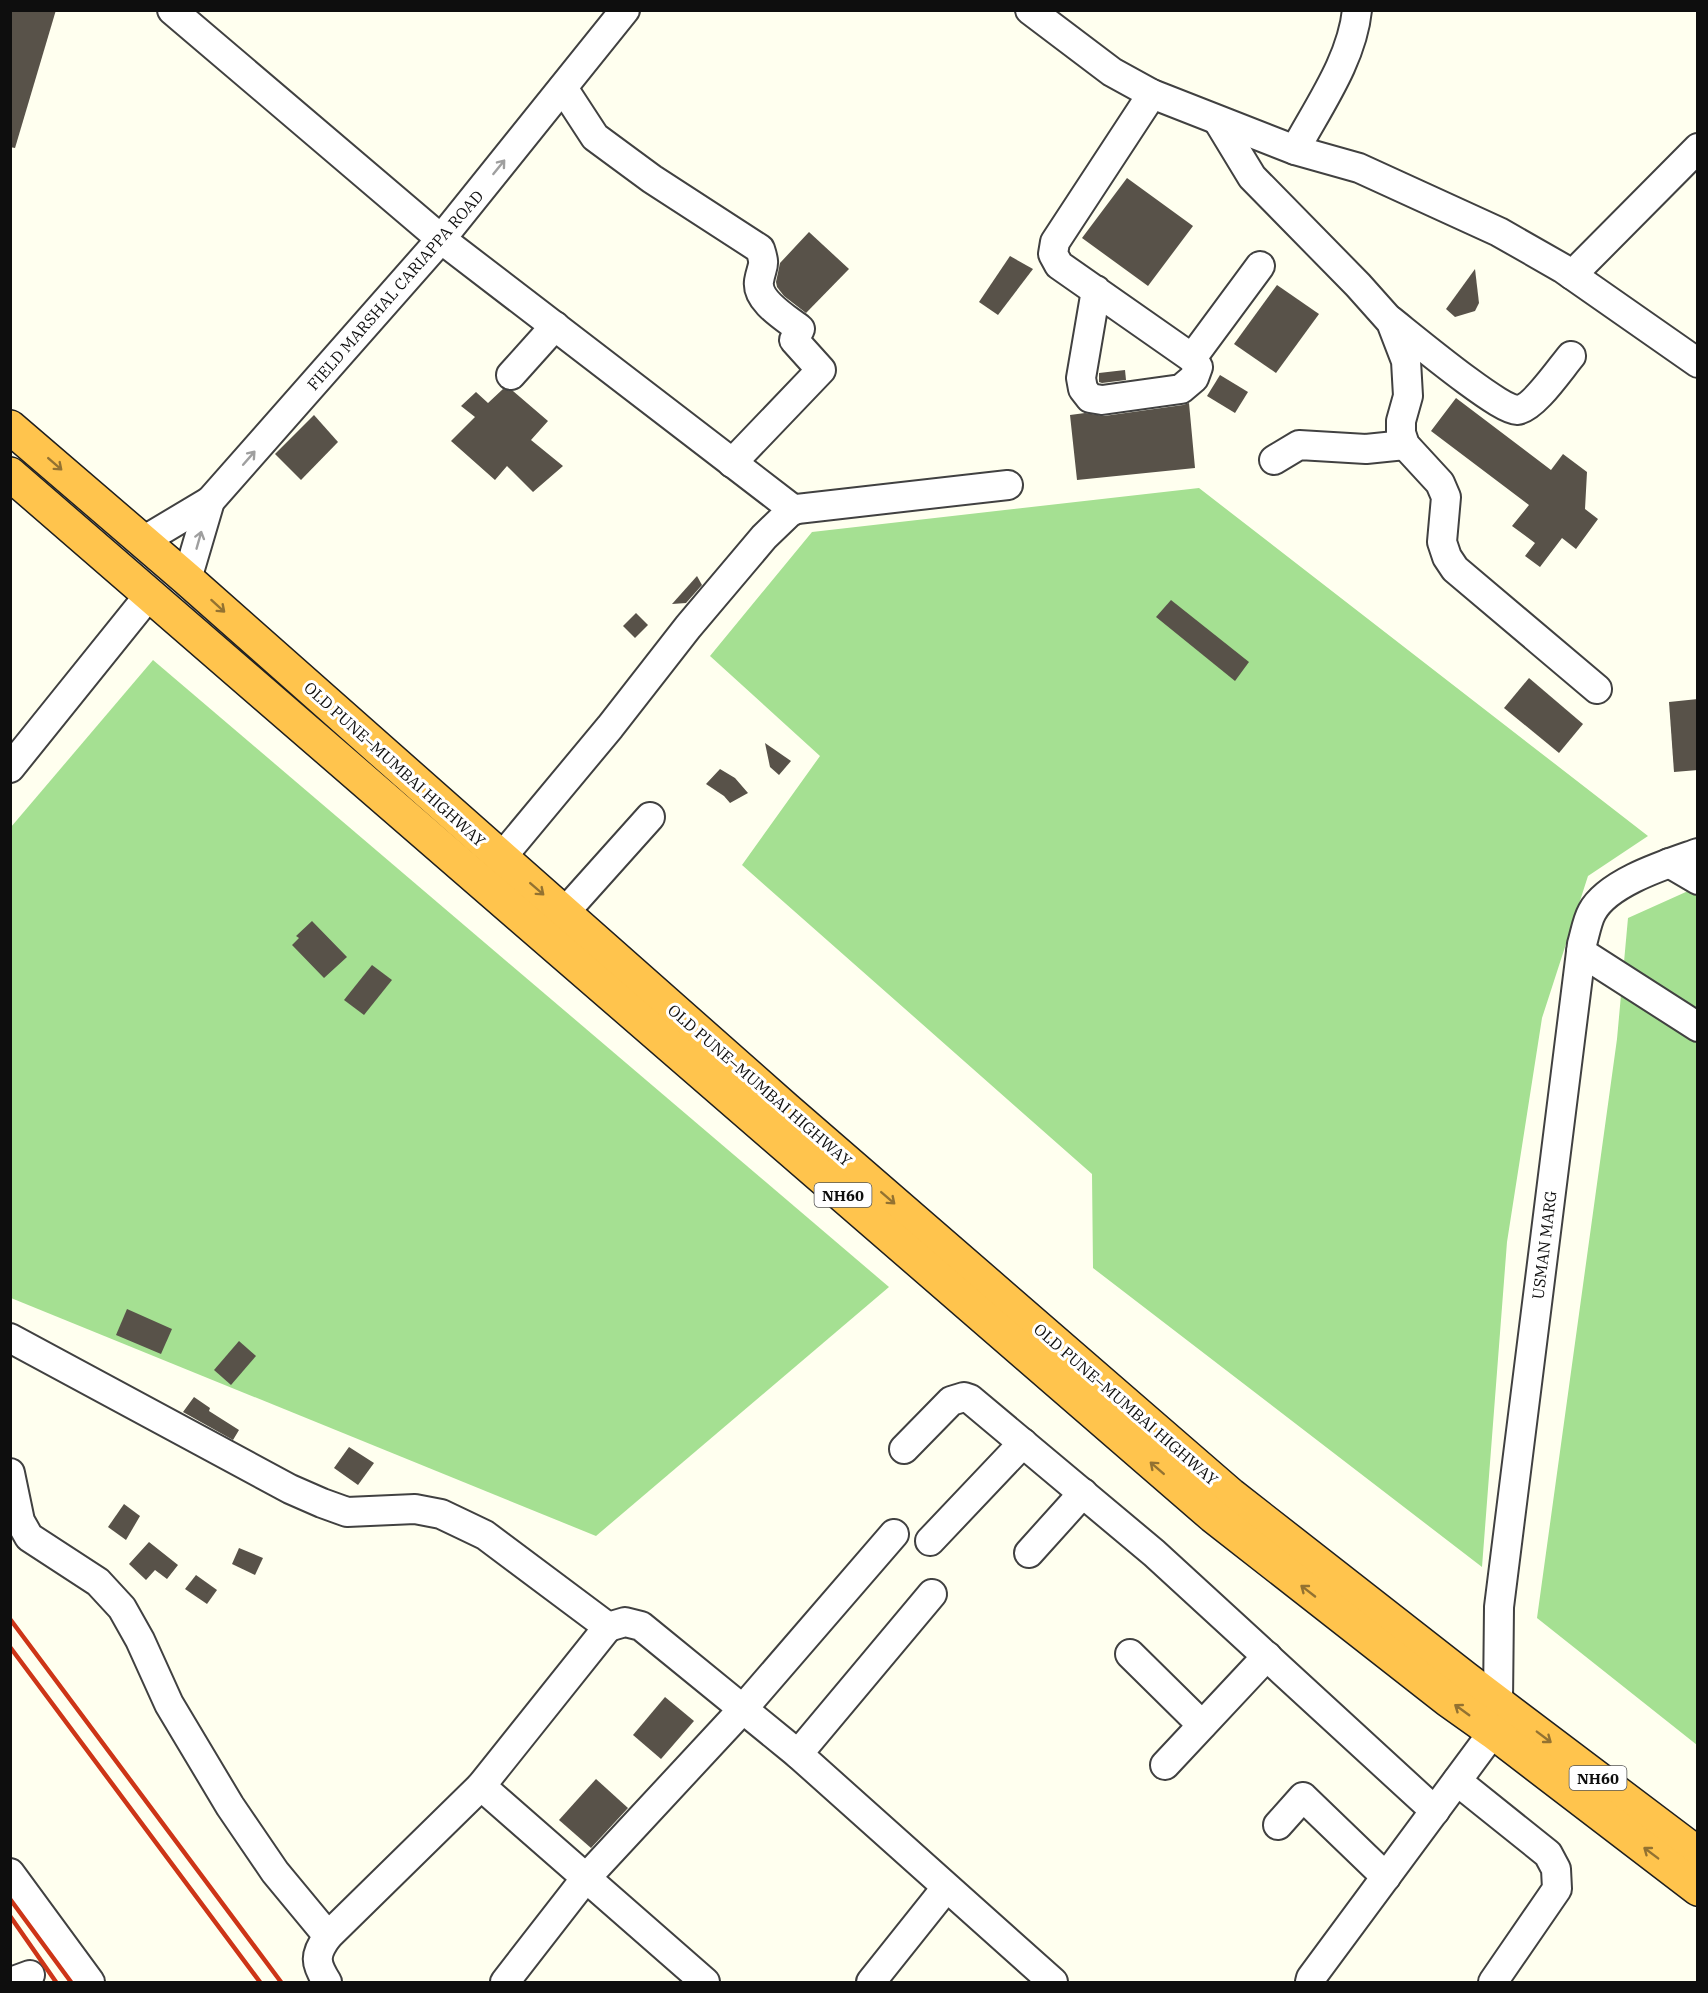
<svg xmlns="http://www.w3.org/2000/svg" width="1708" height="1993" font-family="'IBM Plex Serif',serif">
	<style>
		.forest { fill: #a5e092 }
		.building { fill: #585249 }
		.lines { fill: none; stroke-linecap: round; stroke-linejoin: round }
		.minor-casing { stroke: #414141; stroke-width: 32 }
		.highway-casing { stroke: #1f1f1f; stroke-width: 36 }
		.minor { stroke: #fff; stroke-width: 28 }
		.highway { stroke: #ffc44d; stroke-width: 33 }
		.rail { stroke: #cd3517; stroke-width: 4.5 }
		.oneway { stroke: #9f9f9f }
		.oneway2 { stroke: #937231 }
		.labels { text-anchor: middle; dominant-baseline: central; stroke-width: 6; stroke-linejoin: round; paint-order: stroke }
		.shield { fill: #fff; stroke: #565656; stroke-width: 1.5 }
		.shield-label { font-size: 15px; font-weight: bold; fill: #0e0e0e }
		.street-label { font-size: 16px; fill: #0e0e0e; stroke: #fff }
	</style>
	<rect width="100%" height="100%" fill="#ffffef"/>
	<g class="forest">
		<polygon points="1199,488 1648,836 1588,876 1542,1018 1507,1242 1482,1567 1093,1268 1092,1174 742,865 820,756 710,656 812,532"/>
		<polygon points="153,660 889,1287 596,1536 11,1298 11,827"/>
		<polygon points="1697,887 1697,1745 1537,1618 1617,1039 1628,918"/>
	</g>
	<g class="building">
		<polygon points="10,10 56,10 15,148 10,147"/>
		<polygon points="1127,178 1193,226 1148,286 1082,238"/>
		<polygon points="809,232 849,269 806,313 784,296 777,287 776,282 780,263"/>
		<polygon points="1010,256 1033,269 998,315 979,302"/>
		<polygon points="1475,269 1479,303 1475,311 1455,317 1446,309"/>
		<polygon points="1277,285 1319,314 1276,373 1234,344"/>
		<polygon points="1125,370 1126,380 1102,383 1099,382 1099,373"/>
		<polygon points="1220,375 1248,392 1235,413 1207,396"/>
		<polygon points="503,389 513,391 548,421 531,440 563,466 533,492 507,466 495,480 451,441 475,417 461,406 476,392 488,403"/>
		<polygon points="1456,398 1551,470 1563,454 1587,472 1585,509 1598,519 1576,549 1562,538 1540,567 1525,556 1535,543 1512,526 1529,505 1431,431"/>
		<polygon points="1189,403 1195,468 1077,480 1070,415 1085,413 1104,416 1183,405"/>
		<polygon points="314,415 338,442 301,480 275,454"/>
		<polygon points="697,576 702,585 686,603 672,604"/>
		<polygon points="1171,600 1249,662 1235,681 1156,617"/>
		<polygon points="636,613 648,625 635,638 623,626"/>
		<polygon points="1529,678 1583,724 1559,753 1504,708"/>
		<polygon points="1698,699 1698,770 1674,772 1669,702"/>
		<polygon points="765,743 791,761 779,775 770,767"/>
		<polygon points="720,769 735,778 748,793 730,803 724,796 706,784"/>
		<polygon points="312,921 347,957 324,978 292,945 299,938 296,936"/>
		<polygon points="372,965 392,980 364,1015 344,1000"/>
		<polygon points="127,1309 172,1329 161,1354 116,1335"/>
		<polygon points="239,1341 256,1356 231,1385 214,1370"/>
		<polygon points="194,1397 210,1408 209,1411 239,1430 233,1440 183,1412"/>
		<polygon points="349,1447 374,1463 358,1485 334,1468"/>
		<polygon points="124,1504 140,1516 126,1540 108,1527"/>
		<polygon points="149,1542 178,1565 167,1579 155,1570 146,1580 129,1564"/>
		<polygon points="239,1548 263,1558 255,1575 232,1564"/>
		<polygon points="196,1575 217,1590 207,1604 185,1589"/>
		<polygon points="665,1697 694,1721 661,1759 633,1735"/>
		<polygon points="596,1779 628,1808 591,1848 559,1820"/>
	</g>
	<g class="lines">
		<g class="minor-casing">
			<g id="minor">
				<polyline points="172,10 441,239 794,510"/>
				<polyline points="1030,10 1112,72 1152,94 1295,150 1359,168 1499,232 1562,268 1698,363"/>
				<path d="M563,88L595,137L652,179L760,249C766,267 762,264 759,281C756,301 786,318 800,329L794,340L821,370L732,463"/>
				<polyline points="1218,121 1252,177 1358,285 1391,322 1406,361 1408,396 1401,421 1401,433 1405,445 1440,483 1446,497 1442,542 1447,557 1455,569 1597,689"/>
				<path d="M1295,150C1318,107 1352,60 1357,10"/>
				<polyline points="1572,275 1698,148"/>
				<polyline points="1096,290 1081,378 1083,389 1090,398 1102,400 1181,389 1194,378 1198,367 1192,358 1059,265 1053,254 1055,242 1152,94"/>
				<path d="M1390,320C1408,334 1500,411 1517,410C1533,409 1560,369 1571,356"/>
				<polyline points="1192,358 1260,266"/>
				<polyline points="511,375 555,326"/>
				<polyline points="1274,460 1299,445 1366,449 1405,445"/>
				<polyline points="143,541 210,501"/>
				<polyline points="187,579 210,501 441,239 625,10"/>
				<polyline points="10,768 150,594"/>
				<polyline points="501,858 610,727 688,627 764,537 790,512 797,509 1008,485"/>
				<polyline points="1669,863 1698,880"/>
				<polyline points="564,913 650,817"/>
				<polyline points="1581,952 1698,1027"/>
				<polyline points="10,1338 290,1489 322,1503 347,1512 415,1509 441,1514 462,1524 485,1535 608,1627 625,1622 641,1626 798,1754 1053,1982"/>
				<polyline points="904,1449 951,1401 964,1397 970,1399 1154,1553 1435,1811"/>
				<path d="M10,1473L20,1521L29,1537L98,1582L122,1608L140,1640L169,1704L230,1806L275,1872L328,1936C314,1955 315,1963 327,1982"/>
				<polyline points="930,1541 1023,1443"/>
				<polyline points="1029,1553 1083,1493"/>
				<polyline points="1130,1654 1202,1725"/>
				<path d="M1498,1701L1499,1607L1582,944C1585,934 1587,921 1592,912C1608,882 1667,864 1698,853"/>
				<polyline points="798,1754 932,1594"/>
				<polyline points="1165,1765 1267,1656"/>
				<polyline points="1457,1781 1548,1854 1556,1869 1557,1889 1493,1982"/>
				<polyline points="481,1786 705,1982"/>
				<polyline points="1278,1825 1303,1797 1386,1877"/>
				<polyline points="10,1873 90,1982"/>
				<polyline points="328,1936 481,1786 608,1627"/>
				<polyline points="11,1982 30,1975"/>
				<polyline points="505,1982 585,1879 742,1710 894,1534"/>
				<polyline points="871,1982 946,1888"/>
				<polyline points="1310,1982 1311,1978 1493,1732"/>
			</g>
		</g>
		<g class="highway-casing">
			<g id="highway">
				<polyline points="10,427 187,579 786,1109 1231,1495 1465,1678 1698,1854"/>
				<polyline points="10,474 1213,1516 1448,1700 1493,1732 1698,1889"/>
			</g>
		</g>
		<use href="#minor" class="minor"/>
		<use href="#highway" class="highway"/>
		<g class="rail">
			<polyline points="10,1619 281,1982"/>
			<polyline points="10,1647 260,1982"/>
			<polyline points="10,1899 71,1982"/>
			<polyline points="10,1916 56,1982"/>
		</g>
	</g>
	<defs><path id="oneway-shaft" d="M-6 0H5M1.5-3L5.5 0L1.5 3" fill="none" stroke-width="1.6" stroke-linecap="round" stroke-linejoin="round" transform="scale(1.5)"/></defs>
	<g class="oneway">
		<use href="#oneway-shaft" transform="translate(499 167) rotate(-51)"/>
		<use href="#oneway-shaft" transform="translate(249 458) rotate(-49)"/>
		<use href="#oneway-shaft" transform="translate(199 540) rotate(-74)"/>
	</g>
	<g class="oneway2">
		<use href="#oneway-shaft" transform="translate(55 464) rotate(41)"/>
		<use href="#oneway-shaft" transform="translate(218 606) rotate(42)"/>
		<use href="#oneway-shaft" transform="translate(537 889) rotate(41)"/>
		<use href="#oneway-shaft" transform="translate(888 1198) rotate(41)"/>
		<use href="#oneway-shaft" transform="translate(1157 1468) rotate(-139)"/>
		<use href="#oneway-shaft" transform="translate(1308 1591) rotate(-142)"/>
		<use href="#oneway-shaft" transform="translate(1462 1710) rotate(-144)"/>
		<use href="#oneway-shaft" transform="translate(1544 1737) rotate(37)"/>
		<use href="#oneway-shaft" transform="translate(1651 1853) rotate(-143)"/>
	</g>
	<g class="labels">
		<g class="shield">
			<rect x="814.5" y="1183" width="57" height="24" rx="4.5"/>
			<rect x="1569.5" y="1766" width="57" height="24" rx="4.5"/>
		</g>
		<g class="shield-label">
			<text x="843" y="1195">NH60</text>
			<text x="1598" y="1778">NH60</text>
		</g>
		<g class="street-label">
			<text transform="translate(395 290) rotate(-49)">FIELD MARSHAL CARIAPPA ROAD</text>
			<text transform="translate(395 764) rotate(42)">OLD PUNE–MUMBAI HIGHWAY</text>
			<text transform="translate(760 1085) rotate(41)">OLD PUNE–MUMBAI HIGHWAY</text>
			<text transform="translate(1544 1245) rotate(-83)">USMAN MARG</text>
			<text transform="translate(1126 1404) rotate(41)">OLD PUNE–MUMBAI HIGHWAY</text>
		</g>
	</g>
	<rect width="1708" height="1993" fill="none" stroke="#0e0e0e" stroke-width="24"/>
</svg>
